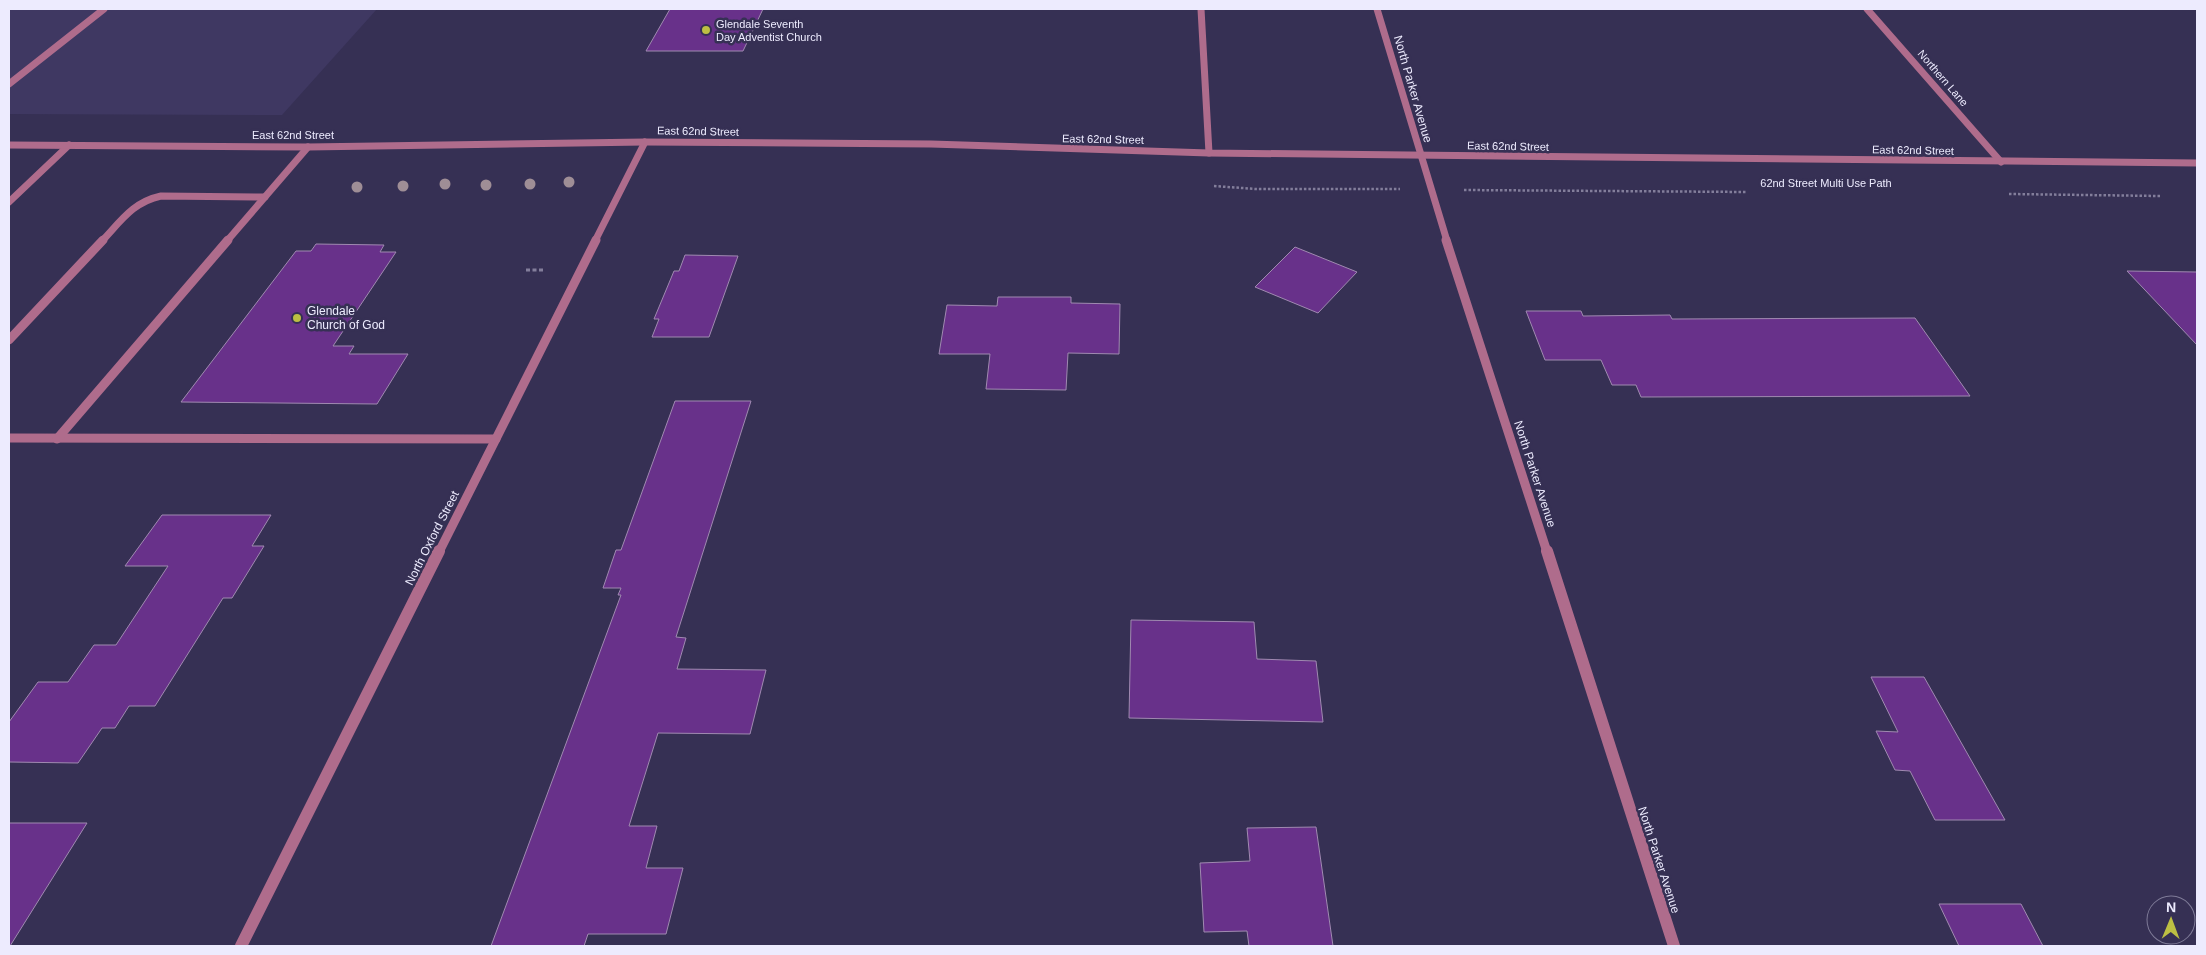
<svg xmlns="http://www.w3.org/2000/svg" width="2206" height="955" font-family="Arial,sans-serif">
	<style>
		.built { fill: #3f3862 }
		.building { fill: #68318a; stroke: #a08ab1 }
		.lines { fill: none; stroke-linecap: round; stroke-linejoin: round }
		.path-far1 { stroke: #837e9b; stroke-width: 2.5; stroke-dasharray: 2.5 2; stroke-linecap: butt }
		.path { stroke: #837e9b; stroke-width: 3; stroke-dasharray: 4 2.5; stroke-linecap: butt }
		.service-far1 { stroke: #af6c8c; stroke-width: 7 }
		.service { stroke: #af6c8c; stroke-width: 9 }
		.minor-far2 { stroke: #af6c8c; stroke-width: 7 }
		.minor-far1 { stroke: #af6c8c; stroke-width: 9 }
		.minor { stroke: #af6c8c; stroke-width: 12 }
		.tertiary { stroke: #af6c8c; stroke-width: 7 }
		.tree { fill: #9f8e96 }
		.poi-dot { fill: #bdbf43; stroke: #363054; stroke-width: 2 }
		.labels { text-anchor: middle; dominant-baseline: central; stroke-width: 5; stroke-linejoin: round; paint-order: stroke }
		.far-poi-label { font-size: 11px; fill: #edebfe; stroke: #363054; text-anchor: start }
		.far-street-label { font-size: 11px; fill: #edebfe; stroke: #363054 }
		.street-label { font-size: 12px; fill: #edebfe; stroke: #363054 }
		.poi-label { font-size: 12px; fill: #edebfe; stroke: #363054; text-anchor: start }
	</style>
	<rect width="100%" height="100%" fill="#363054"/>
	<polygon class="built" points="9,9 377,9 282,115 9,114"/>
	<g class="building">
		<polygon points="670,9 763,9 743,51 646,51"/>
		<polygon points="316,244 384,245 380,252 396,252 333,346 354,346 349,354 408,354 377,404 181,402 296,251 311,251"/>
		<polygon points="1295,247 1357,272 1318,313 1255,287"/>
		<polygon points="685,255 738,256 709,337 652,337 659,319 654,319 674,271 679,271"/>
		<polygon points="2127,271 2197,272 2197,345"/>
		<polygon points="998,297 1071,297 1071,303 1120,304 1119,354 1068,353 1066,390 986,389 990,354 939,354 947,305 997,306"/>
		<polygon points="1526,311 1581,311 1583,316 1670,315 1672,319 1915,318 1970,396 1641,397 1636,385 1612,385 1601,360 1545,360"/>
		<polygon points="675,401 751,401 676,637 686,638 677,669 766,670 750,734 658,733 629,826 657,826 646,868 683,868 666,934 588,934 584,946 491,946 621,595 618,595 621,588 603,588 616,550 621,550"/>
		<polygon points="162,515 271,515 252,546 264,546 232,598 223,598 155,706 129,706 115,728 102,728 78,763 9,762 9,722 38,682 68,682 94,645 116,645 168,566 125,566"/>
		<polygon points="1131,620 1254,622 1257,659 1316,661 1323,722 1129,718"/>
		<polygon points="1871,677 1924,677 2005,820 1935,820 1910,771 1895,770 1876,731 1898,732"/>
		<polygon points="9,823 87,823 10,946 9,946"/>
		<polygon points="1316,827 1333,946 1249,946 1247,931 1204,932 1200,863 1250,861 1247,828"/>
		<polygon points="1939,904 2021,904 2043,946 1959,946"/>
	</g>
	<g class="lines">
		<g class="path-far1">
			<polyline points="1214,186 1256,189 1400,189"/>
			<polyline points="1464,190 1747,192"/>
			<polyline points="2009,194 2160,196"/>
		</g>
		<polyline class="path" points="526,270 545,270"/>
		<g class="service-far1">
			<polyline points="1201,9 1209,153"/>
			<polyline points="9,202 69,145"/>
			<path d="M102,241C121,221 133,202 161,196L265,197"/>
			<polyline points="227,241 308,147"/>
		</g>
		<g class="service">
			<polyline points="9,340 103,240"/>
			<polyline points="9,438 496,439"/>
			<polyline points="57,439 228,240"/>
		</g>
		<g class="minor-far2">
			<polyline points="1377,9 1447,241"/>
			<polyline points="1867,9 2001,162"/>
			<polyline points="9,84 104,9"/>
			<polyline points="595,241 645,142"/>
		</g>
		<g class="minor-far1">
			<polyline points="1446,240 1547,552"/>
			<polyline points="439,552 596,240"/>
		</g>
		<g class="minor">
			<polyline points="1547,551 1674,946"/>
			<polyline points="241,946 439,551"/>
		</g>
		<polyline class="tertiary" points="9,145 308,147 645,142 931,144 1209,153 2197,163"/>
	</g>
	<g class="tree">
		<circle cx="569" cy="182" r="5.5"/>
		<circle cx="445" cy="184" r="5.5"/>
		<circle cx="530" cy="184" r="5.5"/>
		<circle cx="486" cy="185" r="5.5"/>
		<circle cx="403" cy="186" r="5.5"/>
		<circle cx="357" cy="187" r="5.5"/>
	</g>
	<g class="poi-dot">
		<circle cx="706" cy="30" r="5"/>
		<circle cx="297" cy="318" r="5"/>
	</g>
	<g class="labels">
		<g class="far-poi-label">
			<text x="716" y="24">Glendale Seventh<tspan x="716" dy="13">Day Adventist Church</tspan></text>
		</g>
		<g class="far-street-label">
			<text transform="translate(1943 78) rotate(49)">Northern Lane</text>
			<text transform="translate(698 131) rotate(1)">East 62nd Street</text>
			<text x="293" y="135">East 62nd Street</text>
			<text transform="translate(1103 139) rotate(1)">East 62nd Street</text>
			<text transform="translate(1508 146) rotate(1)">East 62nd Street</text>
			<text transform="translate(1913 150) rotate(1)">East 62nd Street</text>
			<text x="1826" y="183">62nd Street Multi Use Path</text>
		</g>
		<g class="street-label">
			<text transform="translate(1413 89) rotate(74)">North Parker Avenue</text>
			<text transform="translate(1535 474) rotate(72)">North Parker Avenue</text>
			<text transform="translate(432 538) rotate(-63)">North Oxford Street</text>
			<text transform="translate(1659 860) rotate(72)">North Parker Avenue</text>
		</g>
		<g class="poi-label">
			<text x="307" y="311">Glendale<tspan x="307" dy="14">Church of God</tspan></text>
		</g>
	</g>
	<rect width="2206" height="955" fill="none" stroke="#edebfe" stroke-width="20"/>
	<g transform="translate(2171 920) rotate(1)"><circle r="24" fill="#363054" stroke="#7f7b98"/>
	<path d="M0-4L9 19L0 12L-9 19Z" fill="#bdbf43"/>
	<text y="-8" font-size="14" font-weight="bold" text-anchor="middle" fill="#edebfe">N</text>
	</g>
</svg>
